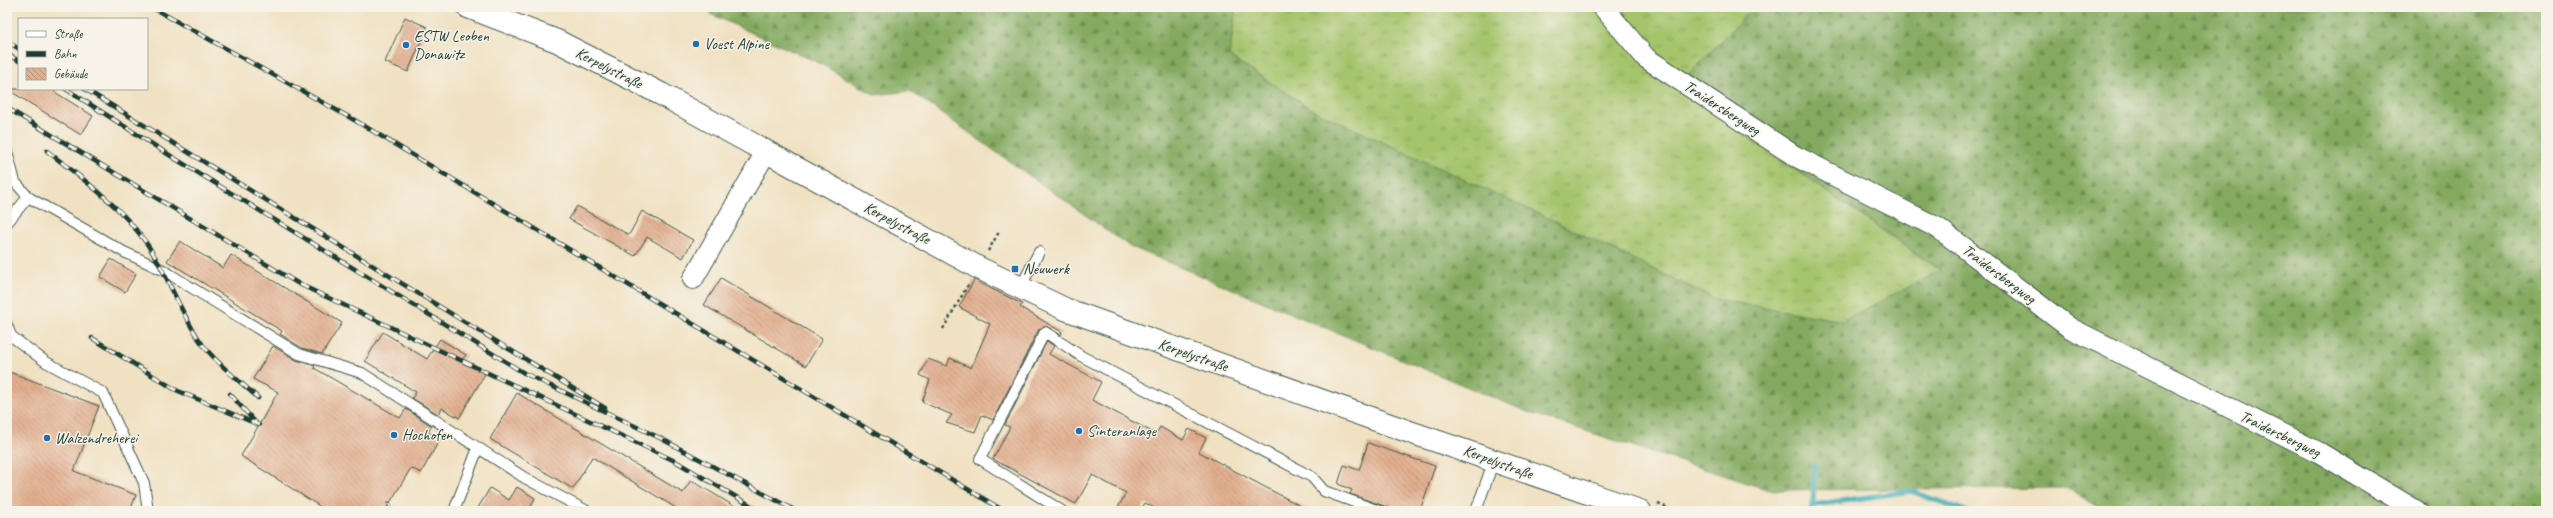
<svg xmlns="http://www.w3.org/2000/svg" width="2553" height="518" font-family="Caveat,sans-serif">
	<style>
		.grass { fill: url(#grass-tufts); stroke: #628050 }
		.forest { fill: url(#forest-firs); stroke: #52744a }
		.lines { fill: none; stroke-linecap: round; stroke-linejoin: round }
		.stream { stroke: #3bacb5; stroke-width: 5.5 }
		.building { fill: url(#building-back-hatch) }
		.service-casing { stroke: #3e5649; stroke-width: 12 }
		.minor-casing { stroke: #3e5649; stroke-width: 22 }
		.secondary-casing { stroke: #3e5649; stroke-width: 24 }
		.path { stroke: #3e5649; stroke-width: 2.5; stroke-dasharray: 3 3; stroke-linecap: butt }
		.service { stroke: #fff; stroke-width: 10 }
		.minor { stroke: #fff; stroke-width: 20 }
		.secondary { stroke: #fff; stroke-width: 22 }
		.rail-casing { stroke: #1f3d34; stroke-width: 4.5 }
		.rail { stroke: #f7f3e8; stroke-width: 3; stroke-dasharray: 9; stroke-linecap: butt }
		.poi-dot { fill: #1f6fb2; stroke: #f7f3e8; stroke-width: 1.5 }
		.labels { text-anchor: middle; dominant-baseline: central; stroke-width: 3; stroke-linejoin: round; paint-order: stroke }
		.poi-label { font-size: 16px; fill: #1f3d34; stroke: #f7f3e8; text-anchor: start }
		.street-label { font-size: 16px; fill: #1f3d34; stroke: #f7f3e8 }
	</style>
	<defs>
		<pattern id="grass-tufts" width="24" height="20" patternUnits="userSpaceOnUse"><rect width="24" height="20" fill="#a5c46c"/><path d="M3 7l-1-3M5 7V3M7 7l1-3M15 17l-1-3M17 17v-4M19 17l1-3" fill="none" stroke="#86a05a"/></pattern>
		<pattern id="forest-firs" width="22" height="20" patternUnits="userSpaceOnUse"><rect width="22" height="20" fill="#84aa60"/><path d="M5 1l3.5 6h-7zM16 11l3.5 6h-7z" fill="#6b8c50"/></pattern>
		<pattern id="building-back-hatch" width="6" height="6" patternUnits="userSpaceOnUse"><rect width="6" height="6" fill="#e2af8e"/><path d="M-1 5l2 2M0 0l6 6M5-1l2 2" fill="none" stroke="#b79075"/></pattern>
	</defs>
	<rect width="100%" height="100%" fill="#f7f3e8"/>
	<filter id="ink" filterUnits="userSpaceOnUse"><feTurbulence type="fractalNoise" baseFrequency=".025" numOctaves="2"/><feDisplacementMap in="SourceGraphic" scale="8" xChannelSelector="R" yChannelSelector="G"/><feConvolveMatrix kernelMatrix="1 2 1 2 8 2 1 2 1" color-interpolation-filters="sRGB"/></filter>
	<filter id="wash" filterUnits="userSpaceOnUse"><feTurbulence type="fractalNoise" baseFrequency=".012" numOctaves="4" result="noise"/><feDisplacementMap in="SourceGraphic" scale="16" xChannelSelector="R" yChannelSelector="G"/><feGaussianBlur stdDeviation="0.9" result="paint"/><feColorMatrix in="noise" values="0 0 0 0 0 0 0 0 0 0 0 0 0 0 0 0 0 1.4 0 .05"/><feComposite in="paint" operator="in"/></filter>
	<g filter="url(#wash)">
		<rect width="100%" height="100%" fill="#f0e1c2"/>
		<polygon class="grass" points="1236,7 1754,7 1676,87 1941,271 1842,321 1715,299 1552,220 1313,110 1229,56"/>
		<polygon class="forest" points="714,7 1236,7 1229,56 1313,110 1552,220 1715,299 1842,321 1941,270 1676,87 1754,7 2546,7 2546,511 2105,511 2067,488 1769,490 1530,413 1129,246 910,91 875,95 821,64 710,14"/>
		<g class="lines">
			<g class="stream">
				<polyline points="1813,505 1814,465"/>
				<polyline points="1811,511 1813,505 1911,491 1966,511"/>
			</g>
		</g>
		<g id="blocks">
			<g class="building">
				<polygon points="405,17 427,27 408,72 385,62"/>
				<polygon points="7,89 50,89 93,116 81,135"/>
				<polygon points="577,206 629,235 642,211 693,240 683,258 647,237 635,256 569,219"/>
				<polygon points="180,241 223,268 231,255 342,323 322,354 302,348 280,334 282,331 167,261"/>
				<polygon points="111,259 136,274 125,292 100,277"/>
				<polygon points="721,278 822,339 806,366 704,305"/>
				<polygon points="974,280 1022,304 1020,307 1062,332 1061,335 1046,326 1039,329 993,420 982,415 975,432 946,423 952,415 922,402 930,380 920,375 928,359 947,366 950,358 971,368 990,324 959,307"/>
				<polygon points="383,332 427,359 440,339 466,355 462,360 485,374 459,418 442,408 438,414 412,398 416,392 365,361"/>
				<polygon points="1047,341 1054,346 1049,354 1101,382 1092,400 1156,434 1160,427 1183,440 1189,429 1206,438 1199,452 1310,511 1161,511 1145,503 1140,511 1116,511 1126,493 1092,475 1076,504 993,459 1010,427 1005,425"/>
				<polygon points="273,346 296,360 315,366 314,368 400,418 406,409 432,426 428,432 440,439 421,473 411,468 385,511 327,511 241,456 278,392 253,379"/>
				<polygon points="7,371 99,406 74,471 136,495 130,511 7,511"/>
				<polygon points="517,393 683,493 691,480 742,511 681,511 592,457 573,489 490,439"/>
				<polygon points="1368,443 1435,466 1420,511 1398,511 1350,494 1352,490 1338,484 1344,465 1359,470"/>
				<polygon points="517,487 535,498 529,511 476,511 490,488 509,500"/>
			</g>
		</g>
	</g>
	<g filter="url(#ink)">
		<use href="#blocks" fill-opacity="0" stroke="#3e5649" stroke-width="1"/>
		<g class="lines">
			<g class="service-casing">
				<g id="service">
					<polyline points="7,151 15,182 28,197 124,252 163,270 299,354 362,373 525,478 587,511"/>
					<polyline points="7,223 28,197"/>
					<polyline points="1020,288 1039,252"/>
					<polyline points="7,325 11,336 46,362 103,393 144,483 148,511"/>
					<polyline points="454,511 478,448"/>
					<polyline points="1062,511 980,459 1045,332 1081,356 1312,477 1324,491 1379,511"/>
					<polyline points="1476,511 1494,460"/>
				</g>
			</g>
			<g class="minor-casing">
				<g id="minor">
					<polyline points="1603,7 1646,58 1795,156 1938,228 2070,328 2320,453 2417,511"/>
					<polyline points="693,279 766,152"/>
				</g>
			</g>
			<g class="secondary-casing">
				<polyline id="secondary" points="468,7 557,41 661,94 979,268 1065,309 1407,431 1640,511"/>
			</g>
			<g class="path">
				<polyline points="701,7 704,9"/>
				<polyline points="988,251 999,232"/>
				<polyline points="943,329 968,285"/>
				<polyline points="1658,504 1676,511"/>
			</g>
			<use href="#service" class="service"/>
			<use href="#minor" class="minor"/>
			<use href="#secondary" class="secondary"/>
			<g class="rail-casing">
				<g id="rail">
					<polyline points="151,7 356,121 1004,511"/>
					<polyline points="7,41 19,49"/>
					<polyline points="7,54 19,61"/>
					<polyline points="66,89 174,158 524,373 660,438 796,511"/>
					<polyline points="85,89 605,408"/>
					<polyline points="7,108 299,284 675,461 760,511"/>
					<path d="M47,151C83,179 121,206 147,244C169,276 180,314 203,345C218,365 240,381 258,398"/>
					<polyline points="92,338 176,390 259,425"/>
					<polyline points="230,394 256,423"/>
					<polyline points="389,504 394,511"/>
				</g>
			</g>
			<use href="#rail" class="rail"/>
		</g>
	</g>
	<g class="poi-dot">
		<circle cx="696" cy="44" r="4"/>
		<circle cx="406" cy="45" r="4"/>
		<rect x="1011" y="265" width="8" height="8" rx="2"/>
		<circle cx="1079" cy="431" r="4"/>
		<circle cx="394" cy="435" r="4"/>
		<circle cx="47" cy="438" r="4"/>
	</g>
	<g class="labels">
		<g class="poi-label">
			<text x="414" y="36">ESTW Leoben<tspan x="414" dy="18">Donawitz</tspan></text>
			<text x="704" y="44">Voest Alpine</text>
			<text x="1023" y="269">Neuwerk</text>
			<text x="1087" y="431">Sinteranlage</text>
			<text x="402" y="435">Hochofen</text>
			<text x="55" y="438">Walzendreherei</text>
		</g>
		<g class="street-label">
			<text transform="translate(609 68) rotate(27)">Kerpelystraße</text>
			<text transform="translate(1722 108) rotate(33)">Traidersbergweg</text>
			<text transform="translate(897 223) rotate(28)">Kerpelystraße</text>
			<text transform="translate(1999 274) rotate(37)">Traidersbergweg</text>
			<text transform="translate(1193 355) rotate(19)">Kerpelystraße</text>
			<text transform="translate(2280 434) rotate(26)">Traidersbergweg</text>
			<text transform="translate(1498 462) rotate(20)">Kerpelystraße</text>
		</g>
	</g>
	<rect width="2553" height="518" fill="none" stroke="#f7f3e8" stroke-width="24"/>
	<rect x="18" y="18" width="130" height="72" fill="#f7f3e8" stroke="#a1aaa0"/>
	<rect x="26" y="31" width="20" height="6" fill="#ffffff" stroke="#a1aaa0"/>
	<text x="54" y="38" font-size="12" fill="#1f3d34">Straße</text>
	<rect x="26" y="51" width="20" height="6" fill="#1f3d34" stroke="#a1aaa0"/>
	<text x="54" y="58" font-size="12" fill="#1f3d34">Bahn</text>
	<rect x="26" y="68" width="20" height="12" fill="url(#building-back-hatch)" stroke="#a1aaa0"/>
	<text x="54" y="78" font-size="12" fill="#1f3d34">Gebäude</text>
</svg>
